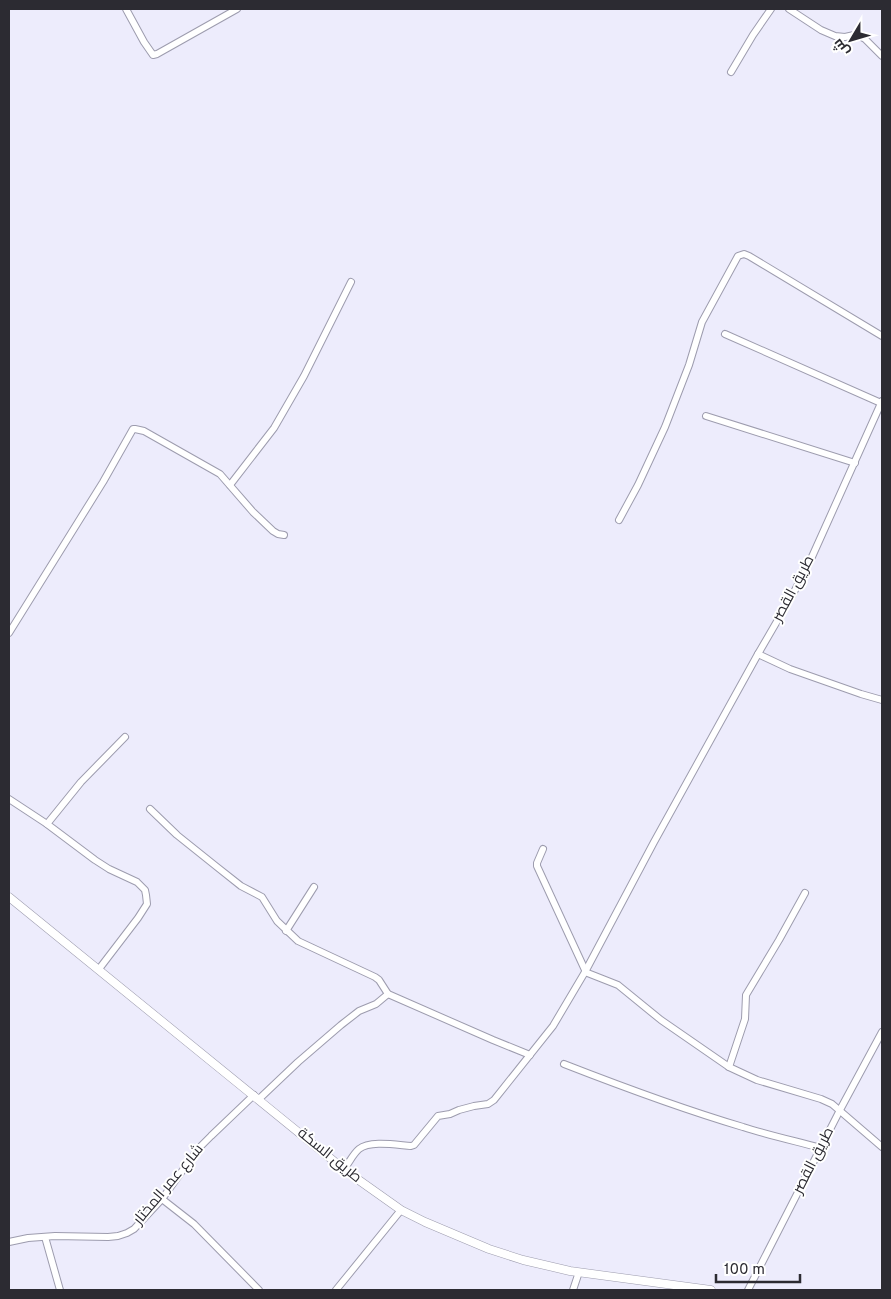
<svg xmlns="http://www.w3.org/2000/svg" width="891" height="1299" font-family="Overpass,Cairo,sans-serif">
	<style>
		.lines { fill: none; stroke-linecap: round; stroke-linejoin: round }
		.minor-casing { stroke: #9d9cae; stroke-width: 8 }
		.major-casing { stroke: #9d9cae; stroke-width: 9 }
		.minor { stroke: #fff; stroke-width: 6 }
		.major { stroke: #fff; stroke-width: 8 }
		.labels { text-anchor: middle; dominant-baseline: central; stroke-width: 4; stroke-linejoin: round; paint-order: stroke }
		.street-label { font-size: 15px; fill: #2c2b32; stroke: #fff }
	</style>
	<rect width="100%" height="100%" fill="#edecfc"/>
	<g class="lines">
		<g class="minor-casing">
			<g id="minor">
				<polyline points="126,9 144,42 153,55 157,54 237,9"/>
				<polyline points="789,9 821,30 835,36 845,37 854,35 858,35 865,39 882,56"/>
				<polyline points="731,72 753,35 771,9"/>
				<polyline points="725,334 881,403"/>
				<polyline points="882,401 811,559 794,592 758,654 790,669 861,694 882,700"/>
				<polyline points="706,416 855,463"/>
				<polyline points="230,485 274,428 304,376 351,282"/>
				<polyline points="619,520 638,485 665,427 689,365 702,322 738,256 744,254 749,256 882,336"/>
				<polyline points="9,633 103,482 133,429 135,429 144,431 220,474 253,512 273,531 278,534 284,535"/>
				<polyline points="758,654 654,842 585,972 618,985 661,1020 729,1067 757,1080 821,1099 832,1104 882,1147"/>
				<polyline points="9,799 47,824 95,860 109,869 137,882 145,890 146,895 147,904 138,918 99,969"/>
				<polyline points="150,809 177,835 217,867 241,886 262,897 277,921 298,941 375,977 379,980 388,994 493,1040 530,1055"/>
				<polyline points="47,824 81,782 125,737"/>
				<polyline points="543,849 537,863 537,866 585,970"/>
				<polyline points="286,931 314,887"/>
				<path d="M564,1064C623,1087 682,1109 743,1127C768,1135 795,1141 821,1148"/>
				<polyline points="729,1067 745,1019 746,995 779,940 805,893"/>
				<polyline points="259,1099 298,1062 341,1025 359,1011 376,1004 388,994"/>
				<path d="M344,1169C349,1163 353,1154 359,1149C370,1140 397,1145 411,1146L414,1145L438,1116L450,1114L459,1110L474,1106L488,1104L494,1100L553,1026L585,972"/>
				<polyline points="162,1199 194,1224 259,1290"/>
				<polyline points="45,1237 60,1290"/>
				<polyline points="9,1242 28,1238 55,1236 108,1237 118,1236 127,1233 134,1229 162,1199 198,1149 211,1136 254,1095"/>
				<polyline points="336,1290 401,1210"/>
				<polyline points="573,1290 579,1272"/>
				<polyline points="748,1290 841,1108 882,1032"/>
			</g>
		</g>
		<g class="major-casing">
			<polyline id="major" points="9,897 346,1171 401,1210 425,1222 489,1249 523,1260 570,1271 711,1290"/>
		</g>
		<use href="#minor" class="minor"/>
		<use href="#major" class="major"/>
	</g>
	<g class="labels">
		<g class="street-label">
			<text transform="translate(794 589) rotate(-62)">طريق القصر</text>
			<text transform="translate(329 1156) rotate(39)">طريق السكة</text>
			<text transform="translate(814 1161) rotate(-63)">طريق القصر</text>
			<text transform="translate(169 1185) rotate(-50)">شارع عمر المختار</text>
		</g>
	</g>
	<rect width="891" height="1299" fill="none" stroke="#2c2b32" stroke-width="20"/>
	<g transform="translate(851 40) rotate(232)" stroke="#ffffff" stroke-width="4" paint-order="stroke">
	<path d="M0-4L9 19L0 12L-9 19Z" fill="#2c2b32"/>
	<text y="-8" font-size="14" font-weight="bold" text-anchor="middle" fill="#2c2b32">ش</text>
	</g>
	<path d="M716 1274v8h84v-8" fill="none" stroke="#2c2b32" stroke-width="2.5"/>
	<text x="724" y="1274" font-size="15" fill="#2c2b32" stroke="#ffffff" stroke-width="4" paint-order="stroke">100 m</text>
</svg>
